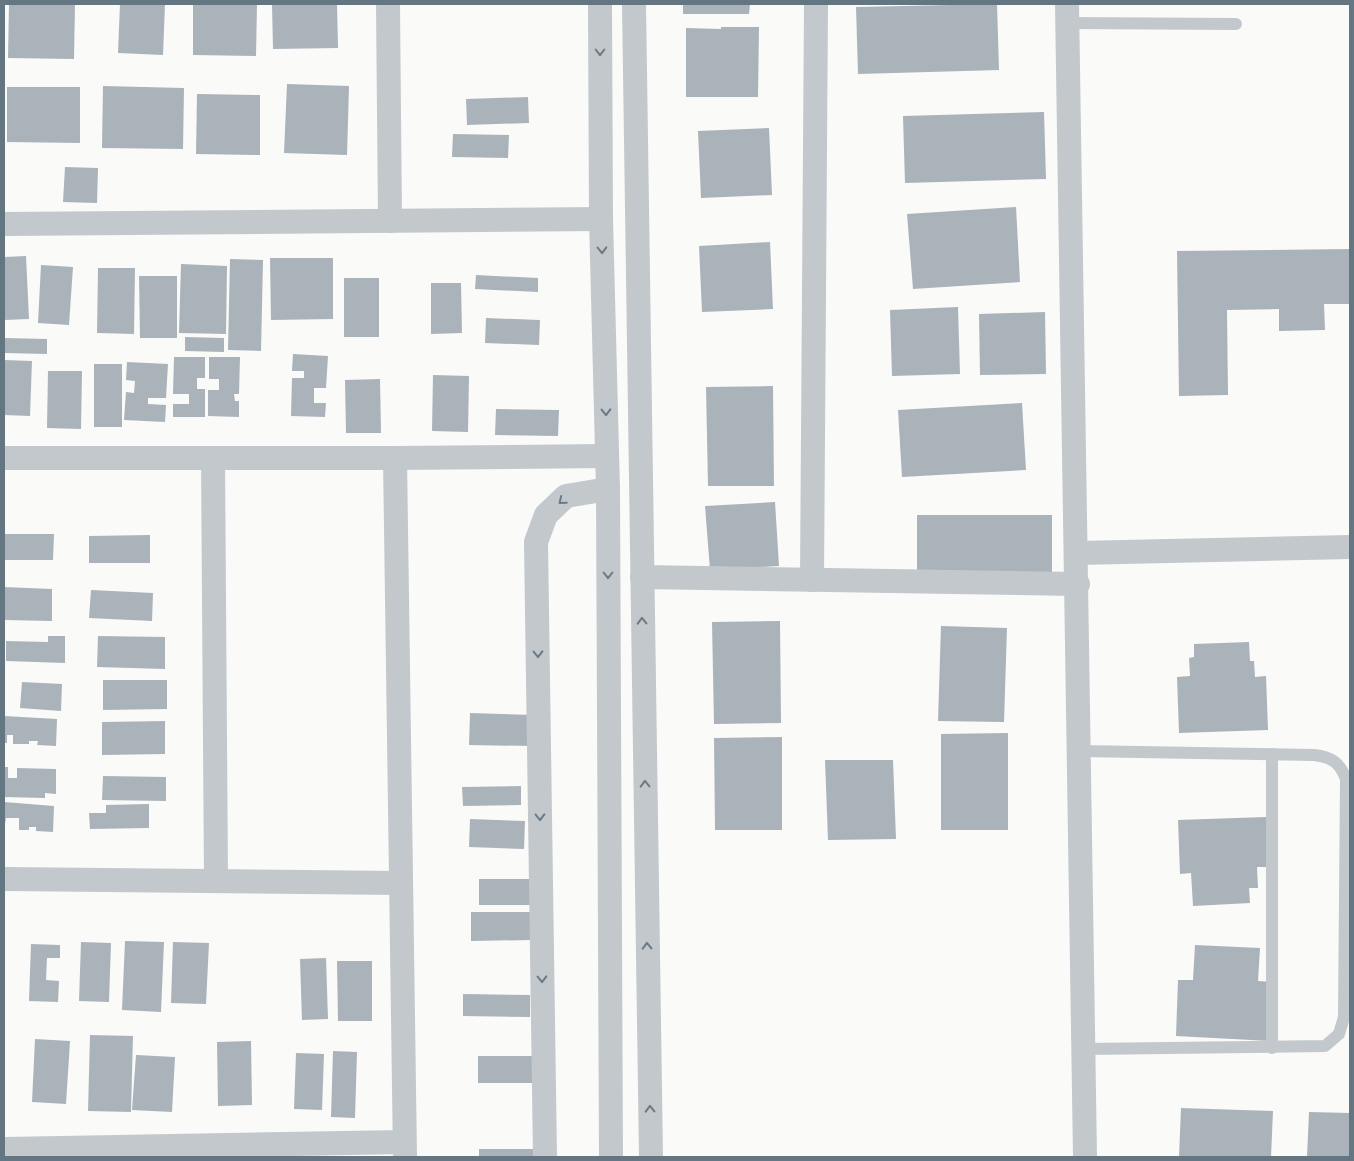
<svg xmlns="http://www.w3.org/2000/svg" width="1354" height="1161" font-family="Jost,sans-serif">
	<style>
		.building { fill: #aab3b9 }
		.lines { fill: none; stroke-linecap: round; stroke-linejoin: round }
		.lane { stroke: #c3c8cc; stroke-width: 12 }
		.street { stroke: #c3c8cc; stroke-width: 24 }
		.oneway { stroke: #6a7a87 }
	</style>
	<rect width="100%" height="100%" fill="#fafaf8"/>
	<g class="building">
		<polygon points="9,4 75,4 74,59 8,58"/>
		<polygon points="120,4 165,4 163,55 118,53"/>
		<polygon points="193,4 257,4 256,56 193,55"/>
		<polygon points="272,4 337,4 338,48 273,49"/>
		<polygon points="683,4 750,4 749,14 683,14"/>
		<polygon points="997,4 999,70 858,74 856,7"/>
		<polygon points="721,27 759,27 758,97 686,97 686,28 721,29"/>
		<polygon points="287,84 349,86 347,155 284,153"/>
		<polygon points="103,86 184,88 183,149 102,148"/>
		<polygon points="7,87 80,87 80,143 7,142"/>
		<polygon points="197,94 260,95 260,155 196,154"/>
		<polygon points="528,97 529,123 467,125 466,99"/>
		<polygon points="1044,112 1046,179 905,183 903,116"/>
		<polygon points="769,128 772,195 701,198 698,131"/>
		<polygon points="453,134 509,135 508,158 452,157"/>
		<polygon points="65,167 98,168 97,203 63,202"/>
		<polygon points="1016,207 1020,282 913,289 907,214"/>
		<polygon points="770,242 773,309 702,312 699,246"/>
		<polygon points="1350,249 1350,304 1324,304 1325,330 1279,331 1279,309 1227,310 1228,395 1179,396 1177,251"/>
		<polygon points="26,256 29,319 4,320 4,257"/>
		<polygon points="270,258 333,258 333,319 271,320"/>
		<polygon points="230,259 263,260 261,351 228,350"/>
		<polygon points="181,264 227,266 226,334 179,333"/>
		<polygon points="41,265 73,267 69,325 38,323"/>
		<polygon points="98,268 135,268 134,334 97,333"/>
		<polygon points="476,275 538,278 538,292 475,289"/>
		<polygon points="139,276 177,276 177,338 140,338"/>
		<rect x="344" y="278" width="35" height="59"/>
		<polygon points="431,283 461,283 462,333 431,334"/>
		<polygon points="958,307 960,374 892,376 890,310"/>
		<polygon points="1045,312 1046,374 980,375 979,314"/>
		<polygon points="486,318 540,320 539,345 485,343"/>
		<polygon points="185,337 224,338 224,352 185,351"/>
		<polygon points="5,338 47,339 47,354 5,353"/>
		<polygon points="293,354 328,356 326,388 314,388 314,403 326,403 325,417 291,416 292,378 304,378 304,371 292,371"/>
		<polygon points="174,357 205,357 205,378 197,378 197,389 205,389 205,417 173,417 173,404 189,404 189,394 173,394"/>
		<polygon points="209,357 240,357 239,394 234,394 235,401 239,401 239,417 208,416 208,390 219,390 219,379 209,379"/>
		<polygon points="4,360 32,361 30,416 4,415"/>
		<polygon points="127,362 168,364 166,398 148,398 148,404 166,405 165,422 124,420 126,392 134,393 135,381 126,380"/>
		<rect x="94" y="364" width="28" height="63"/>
		<polygon points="48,371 82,371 81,429 47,428"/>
		<polygon points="433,375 469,376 468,432 432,431"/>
		<polygon points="380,379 381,433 346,433 345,380"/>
		<polygon points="773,386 774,486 708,486 706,387"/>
		<polygon points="1022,403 1026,470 902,477 898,410"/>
		<polygon points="496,409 559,410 558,436 495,435"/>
		<polygon points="775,502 779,566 710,570 705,506"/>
		<rect x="917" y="515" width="135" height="61"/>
		<polygon points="4,534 54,534 53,560 4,560"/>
		<polygon points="150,535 150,563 89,563 89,536"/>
		<polygon points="4,587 52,589 52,621 4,620"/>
		<polygon points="91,590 153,593 152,621 89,618"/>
		<polygon points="780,621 781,723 714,724 712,622"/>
		<polygon points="941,626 1007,628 1004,722 938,721"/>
		<polygon points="48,636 65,636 65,663 6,661 6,641 48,642"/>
		<polygon points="98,636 165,637 165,669 97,667"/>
		<polygon points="1249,642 1250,661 1254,661 1255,677 1266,676 1268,730 1179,733 1177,677 1190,676 1189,658 1194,657 1194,644"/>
		<polygon points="103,680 167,680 167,709 103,710"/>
		<polygon points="22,682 62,684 61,711 20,708"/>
		<polygon points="470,713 535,715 534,746 469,745"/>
		<polygon points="4,716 57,719 56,746 37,745 38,741 29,741 29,744 13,744 13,735 7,735 7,743 4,743"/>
		<polygon points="165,721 165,754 102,755 102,722"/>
		<polygon points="1008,733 1008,830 941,830 941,734"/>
		<polygon points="782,737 782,830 715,830 714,738"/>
		<polygon points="825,760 893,760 896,839 828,840"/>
		<polygon points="4,767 8,767 8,778 17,778 17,768 56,769 56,794 45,793 45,798 4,797"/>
		<polygon points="103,776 166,777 166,801 102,800"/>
		<polygon points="521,786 521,805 463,806 462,787"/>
		<polygon points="4,802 54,806 53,832 36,831 36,827 29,827 29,830 19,830 19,818 6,818 4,829"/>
		<polygon points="149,804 149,828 90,829 89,813 106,813 106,805"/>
		<polygon points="1266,817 1268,867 1257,867 1258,888 1249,888 1250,903 1193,906 1191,873 1180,874 1178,820"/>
		<polygon points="470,819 525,821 524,849 469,847"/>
		<rect x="479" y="879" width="57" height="26"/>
		<polygon points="471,912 531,912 531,940 471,941"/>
		<polygon points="125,941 164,942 161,1012 122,1010"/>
		<polygon points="81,942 111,943 109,1002 79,1001"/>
		<polygon points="173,942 209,943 206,1004 171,1003"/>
		<polygon points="31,944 60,945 60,958 47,958 46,980 59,981 58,1002 29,1001"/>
		<polygon points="1195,945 1260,948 1258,981 1273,982 1270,1041 1176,1036 1178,980 1193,980"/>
		<polygon points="326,958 328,1019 302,1020 300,959"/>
		<polygon points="337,961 372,961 372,1021 338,1021"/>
		<polygon points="463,994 530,995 530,1017 463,1016"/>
		<polygon points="90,1035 133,1036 131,1112 88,1111"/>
		<polygon points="35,1039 70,1041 66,1104 32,1102"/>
		<polygon points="251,1041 252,1105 218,1106 217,1042"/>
		<polygon points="333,1051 357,1052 355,1118 331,1117"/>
		<polygon points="296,1053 324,1054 322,1110 294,1109"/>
		<polygon points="136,1055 175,1057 172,1112 132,1110"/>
		<rect x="478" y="1056" width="59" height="27"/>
		<polygon points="1181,1108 1273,1111 1271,1157 1179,1157"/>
		<polygon points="1309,1112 1350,1113 1350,1157 1307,1157"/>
		<rect x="479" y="1149" width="61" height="8"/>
	</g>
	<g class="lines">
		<g class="lane">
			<polyline points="1068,23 1236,24"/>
			<path d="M1080,751L1314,755C1332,757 1340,763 1346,779L1344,1017L1339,1034L1325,1046L1084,1049"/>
			<polyline points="1272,754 1272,1048"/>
		</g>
		<g class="street">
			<polyline points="388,4 390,221"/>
			<polyline points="600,4 601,219 608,489 611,1157"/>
			<polyline points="634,4 651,1157"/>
			<polyline points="1067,4 1085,1157"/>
			<polyline points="4,224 601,219"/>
			<polyline points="4,458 395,458 607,456"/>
			<polyline points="213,458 216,881"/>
			<polyline points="395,458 405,1157"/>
			<polyline points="1077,553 1350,547"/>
			<polyline points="642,577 1078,584"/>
			<polyline points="812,580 816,4"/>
			<polyline points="4,879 401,883"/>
			<polyline points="4,1149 404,1142"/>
			<polyline points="545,1157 536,542 546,515 566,496 608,489"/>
		</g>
	</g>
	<defs><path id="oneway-chevron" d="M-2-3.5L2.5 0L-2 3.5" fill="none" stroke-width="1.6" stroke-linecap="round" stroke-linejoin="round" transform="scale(1.25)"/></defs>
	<g class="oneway">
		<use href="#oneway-chevron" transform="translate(600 52) rotate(90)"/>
		<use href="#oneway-chevron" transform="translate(602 250) rotate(89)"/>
		<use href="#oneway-chevron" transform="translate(606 412) rotate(89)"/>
		<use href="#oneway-chevron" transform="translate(562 501) rotate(141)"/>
		<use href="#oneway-chevron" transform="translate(608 575) rotate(90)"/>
		<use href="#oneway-chevron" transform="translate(642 621) rotate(-91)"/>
		<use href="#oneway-chevron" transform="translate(538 654) rotate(89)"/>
		<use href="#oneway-chevron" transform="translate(645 784) rotate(-91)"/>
		<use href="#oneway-chevron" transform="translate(540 817) rotate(89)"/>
		<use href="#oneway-chevron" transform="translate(647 946) rotate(-91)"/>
		<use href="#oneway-chevron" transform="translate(542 979) rotate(89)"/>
		<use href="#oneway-chevron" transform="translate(650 1109) rotate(-91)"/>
	</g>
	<rect width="1354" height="1161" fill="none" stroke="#657683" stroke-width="10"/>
</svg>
